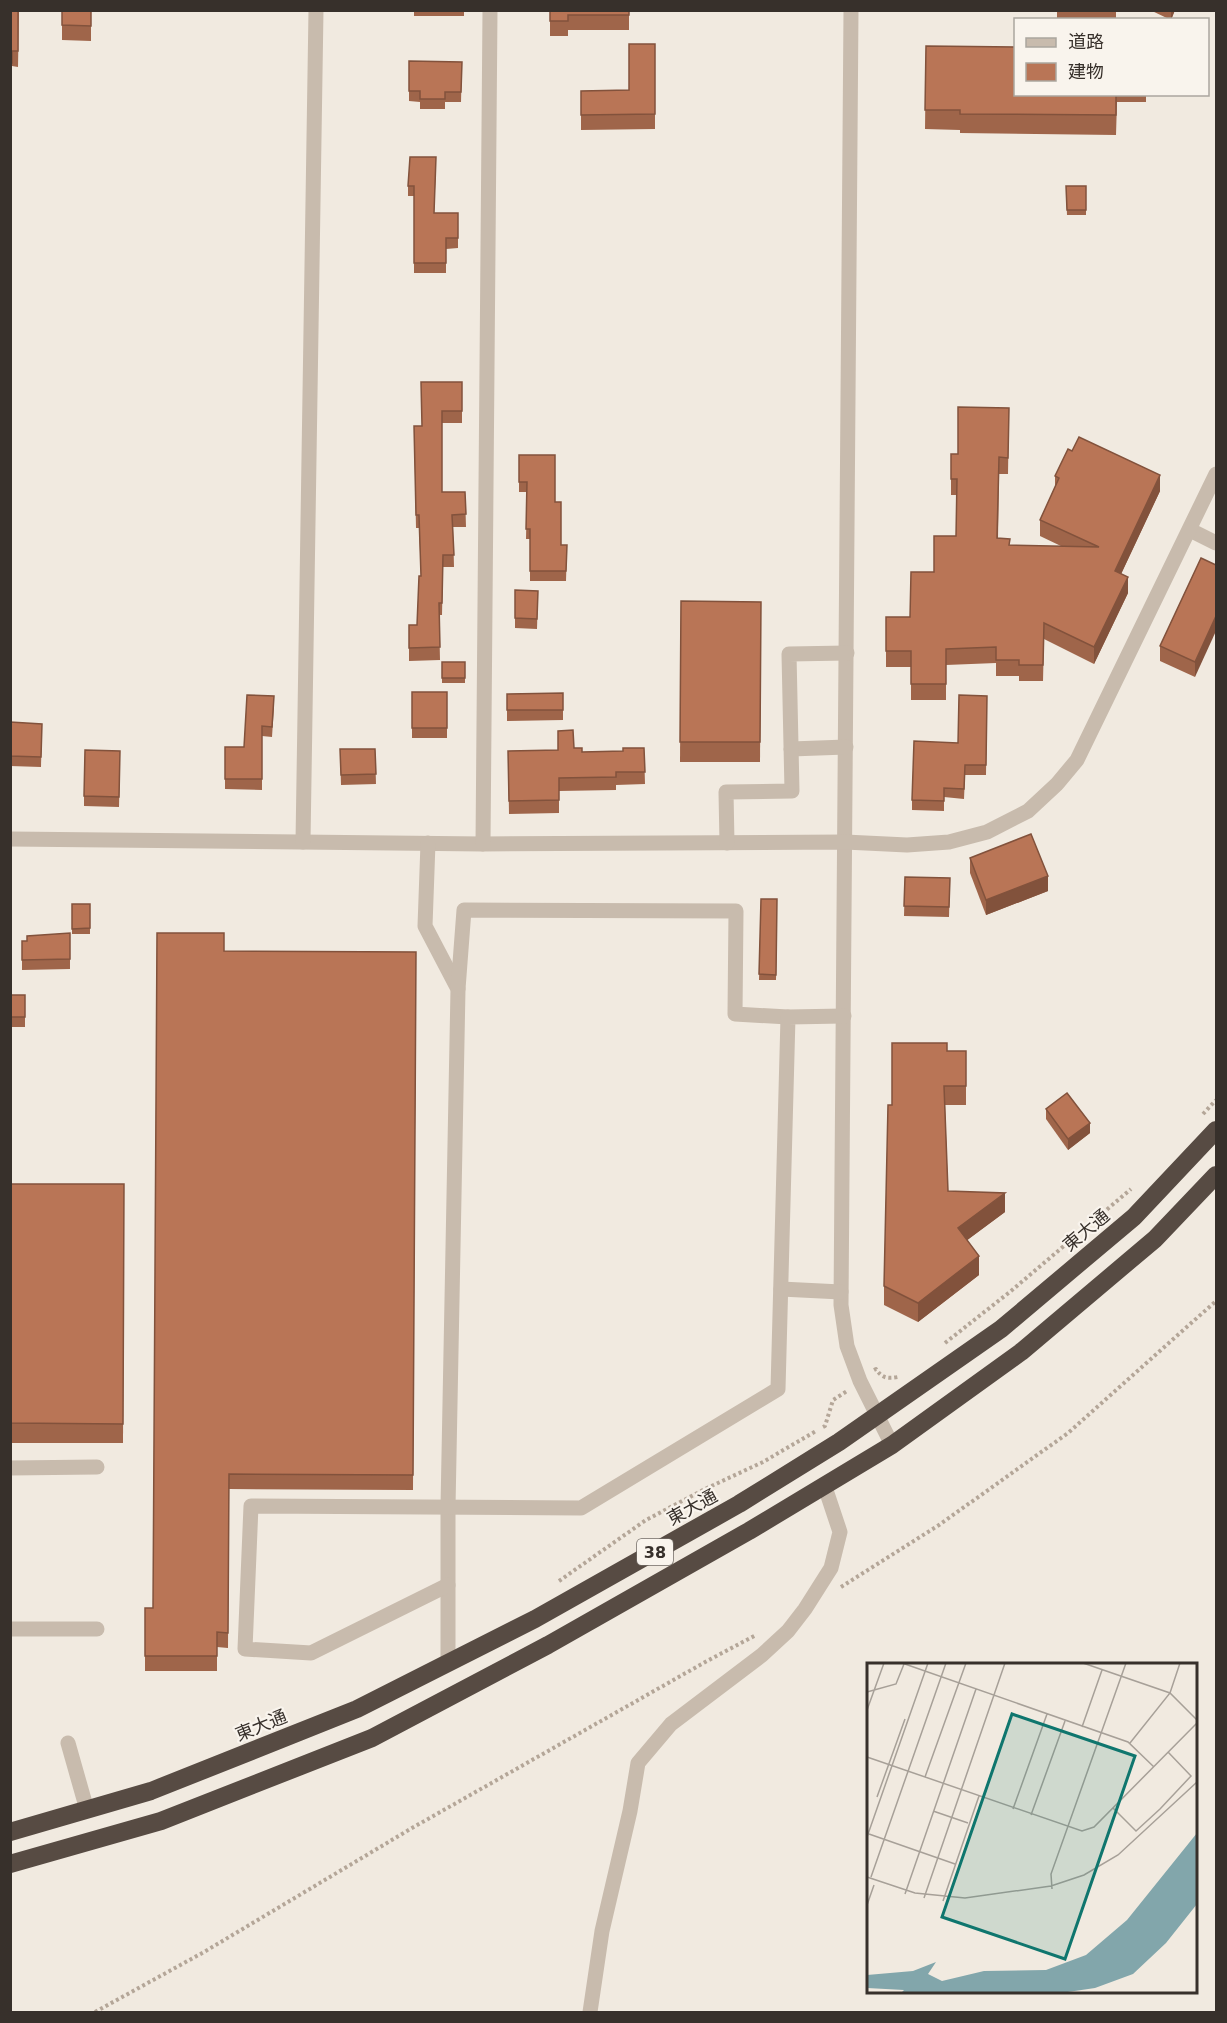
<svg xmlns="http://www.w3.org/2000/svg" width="1227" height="2023" font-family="'DejaVu Sans','Noto Sans JP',sans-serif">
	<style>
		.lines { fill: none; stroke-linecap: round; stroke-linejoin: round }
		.path { stroke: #b4a698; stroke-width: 4; stroke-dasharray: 3 3; stroke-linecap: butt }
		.minor { stroke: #c8bbad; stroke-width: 15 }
		.highway { stroke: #574b43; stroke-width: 18 }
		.wall { fill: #9f654a }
		.shaded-wall { fill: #82523c }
		.building { fill: #b97556; stroke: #82523c; stroke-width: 1.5 }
		.labels { text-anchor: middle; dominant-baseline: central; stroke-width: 4.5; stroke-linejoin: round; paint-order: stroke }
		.shield { fill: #f9f4ed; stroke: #716b65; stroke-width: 1.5 }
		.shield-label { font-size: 16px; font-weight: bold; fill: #37302b }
		.street-label { font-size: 18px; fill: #37302b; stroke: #f9f4ed }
		.inset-road { fill: none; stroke: #a7a098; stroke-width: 1.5 }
		.view { fill: #0f766e; fill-opacity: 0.15; stroke: #0f766e; stroke-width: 3 }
		.inset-edge { fill: none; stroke: #37302b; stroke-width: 3 }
	</style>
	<rect width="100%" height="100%" fill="#f1eae0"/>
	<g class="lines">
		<g class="path">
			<polyline points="1203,1114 1216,1100"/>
			<polyline points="945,1343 1011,1291 1131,1189"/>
			<path d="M874,1370L876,1369C882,1378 887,1379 898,1377"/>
			<polyline points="823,1427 825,1426 833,1400 847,1391"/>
			<polyline points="559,1581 646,1520 705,1489 763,1462 816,1431"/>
			<polyline points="841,1587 939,1525 1068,1433 1216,1301"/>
			<polyline points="95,2012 204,1952 412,1828 707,1661 756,1635"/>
		</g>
		<g class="minor">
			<polyline points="851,10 841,1305 847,1346 860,1381 892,1445"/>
			<polyline points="1190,530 1216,543"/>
			<polyline points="791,749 846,747"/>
			<polyline points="10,839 483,844 845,842 907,845 949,842 987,832 1028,811 1057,784 1077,760 1216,474"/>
			<polyline points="303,842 316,10"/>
			<polyline points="428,843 425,926 458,989 448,1507 448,1663"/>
			<polyline points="727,843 726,792 792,791 789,654 847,653"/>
			<polyline points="483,844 490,10"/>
			<polyline points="458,989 464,910 736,911 735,1014 788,1017"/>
			<polyline points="781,1289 841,1292"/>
			<polyline points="10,1468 97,1467"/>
			<polyline points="448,1585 311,1653 245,1649 251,1506 581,1508 778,1389 788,1017 844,1016"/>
			<polyline points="10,1629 97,1629"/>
			<polyline points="68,1743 87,1810"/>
			<polyline points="590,2012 602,1931 630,1811 638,1763 671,1724 762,1655 788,1631 805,1609 831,1568 840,1532 825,1487"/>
		</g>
		<g class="highway">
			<polyline points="10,1832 151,1791 357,1709 535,1619 739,1504 839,1442 1001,1329 1134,1217 1216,1130"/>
			<polyline points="10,1864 161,1821 372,1738 548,1645 749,1531 892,1445 1021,1352 1155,1239 1216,1175"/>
		</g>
	</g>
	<g class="wall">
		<polygon points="10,10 19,10 18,67 12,66 12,78 10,78"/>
		<polygon points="62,10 91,10 91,41 62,40"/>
		<rect x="414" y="10" width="50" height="6"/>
		<polygon points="550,10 629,10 629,30 568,30 568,36 550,36"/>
		<rect x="1057" y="10" width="59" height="9"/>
		<polygon points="1150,10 1175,10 1171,20"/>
		<polygon points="655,44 655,129 581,130 581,91 629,90"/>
		<polygon points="926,46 1016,94 1146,94 1146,102 1117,102 1116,135 960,133 960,130 925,129"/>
		<polygon points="409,61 462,62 461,102 445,102 445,109 420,109 420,102 409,101"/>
		<polygon points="436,168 434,213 458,213 458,248 446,249 446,273 414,273 414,196 408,196 408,186"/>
		<polygon points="1066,186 1086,186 1086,215 1067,215"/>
		<polygon points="462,382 462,423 442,423 442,492 465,492 466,527 453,527 454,567 443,567 442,615 439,615 440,660 409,661 409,625 417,625 421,576 419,528 416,528 414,426 422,426"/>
		<polygon points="1009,408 1008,474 999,474 998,539 1009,545 1063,547 1040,536 1040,520 1055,487 1055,476 1160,491 1121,574 1128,593 1094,664 1044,639 1043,681 1019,681 1019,676 996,676 996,663 946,665 946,700 911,700 911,667 886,667 886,617 910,617 934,572 956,536 957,495 951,495 951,454 958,454"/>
		<polygon points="519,455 555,502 561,545 567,545 566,581 530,581 530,539 526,539 527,492 519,492"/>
		<polygon points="1201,558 1195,677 1160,661 1160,646"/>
		<polygon points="515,590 538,591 537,629 515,628"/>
		<polygon points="681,601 761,602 760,762 680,762"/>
		<rect x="442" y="662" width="23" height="21"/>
		<rect x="412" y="692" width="35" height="46"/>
		<polygon points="563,693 563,720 507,721 507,694"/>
		<polygon points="987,696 986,775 965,775 964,799 944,797 944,811 912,810 912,800 958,743"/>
		<polygon points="274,706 272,737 262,736 262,790 225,789 225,747 244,747"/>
		<polygon points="10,722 42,724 41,767 10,766"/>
		<polygon points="574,748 582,752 623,751 644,748 645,784 616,785 616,790 559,791 559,813 509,814 508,751 558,750"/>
		<polygon points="340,749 375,749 376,784 341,785"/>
		<polygon points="120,761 119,807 84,806 84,796"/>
		<polygon points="970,858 1048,891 986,915 970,873"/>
		<polygon points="905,877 950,878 949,917 904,916"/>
		<polygon points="761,899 777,899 776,980 759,980"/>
		<rect x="72" y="904" width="18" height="30"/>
		<polygon points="22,941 27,941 70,959 70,969 22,970"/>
		<polygon points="224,951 416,952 413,1490 229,1489 228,1648 217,1647 217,1671 145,1671 145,1608 153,1608"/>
		<rect x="10" y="995" width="15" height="32"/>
		<polygon points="947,1051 966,1051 966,1105 945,1105 948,1191 1005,1212 967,1240 979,1275 918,1322 884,1305 884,1286 892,1105"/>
		<polygon points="1046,1109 1090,1133 1068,1150 1046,1119"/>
		<polygon points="10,1184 124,1184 123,1443 10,1443"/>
	</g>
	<g class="shaded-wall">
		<polygon points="1171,10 1175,10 1171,20"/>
		<polygon points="1160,475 1160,491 1115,587 1115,571"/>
		<polygon points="1128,577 1128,593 1094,664 1094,647"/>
		<polygon points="1216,616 1216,631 1195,677 1195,662"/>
		<polygon points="1048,876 1048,891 986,915 986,900"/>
		<polygon points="1090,1123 1090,1133 1068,1150 1068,1139"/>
		<polygon points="1005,1193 1005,1212 958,1247 958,1228"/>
		<polygon points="979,1256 979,1275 918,1322 918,1303"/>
	</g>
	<g class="building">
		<polygon points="10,10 18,10 18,51 12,51 12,63 10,63"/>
		<polygon points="62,10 91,10 91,26 62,25"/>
		<polygon points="550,10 629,10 629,15 568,15 568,21 550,21"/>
		<polygon points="629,44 655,44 655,114 581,115 581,91 629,90"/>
		<polygon points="926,46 1016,47 1016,94 1116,94 1116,115 960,114 960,110 925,110"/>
		<polygon points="409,61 462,62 461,92 445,92 445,99 420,99 420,91 409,91"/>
		<polygon points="410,157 436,157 434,213 458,213 458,238 446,238 446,263 414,263 414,186 408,186"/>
		<polygon points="1066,186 1086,186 1086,210 1067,210"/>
		<polygon points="421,382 462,382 462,411 442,411 442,492 465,492 466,514 452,515 454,555 443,555 442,603 439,603 440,647 409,648 409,625 417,625 419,576 421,576 419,515 416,515 414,426 422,426"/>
		<polygon points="958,407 1009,408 1008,458 999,457 997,538 1010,539 1009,545 1099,547 1040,520 1059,478 1055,476 1068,449 1072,451 1079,437 1160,475 1115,571 1128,577 1094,647 1044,623 1043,665 1019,665 1019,660 996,660 996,647 946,649 946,684 911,684 911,651 886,651 886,617 910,617 911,572 934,572 934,536 956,536 957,479 951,479 951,454 958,454"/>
		<polygon points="519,455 555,455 555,502 561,502 561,545 567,545 566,571 530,571 530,529 526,529 527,482 519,482"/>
		<polygon points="1201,558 1216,565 1216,616 1195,662 1160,646"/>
		<polygon points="515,590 538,591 537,619 515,618"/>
		<polygon points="681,601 761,602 760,742 680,742"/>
		<rect x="442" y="662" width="23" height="16"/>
		<rect x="412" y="692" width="35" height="36"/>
		<polygon points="563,693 563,710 507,710 507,694"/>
		<polygon points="247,695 274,696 272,727 262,726 262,779 225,779 225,747 244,747"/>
		<polygon points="959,695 987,696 986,765 965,765 964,789 944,788 944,801 912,800 914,741 958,743"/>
		<polygon points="10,722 42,724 41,757 10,756"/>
		<polygon points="573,730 574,748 582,748 582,752 623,751 623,748 644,748 645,772 616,772 616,777 559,778 559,800 509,801 508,751 558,750 558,731"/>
		<polygon points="340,749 375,749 376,774 341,775"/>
		<polygon points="85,750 120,751 119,797 84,796"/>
		<polygon points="1031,834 1048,876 986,900 970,858"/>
		<polygon points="905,877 950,878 949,907 904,906"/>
		<polygon points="761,899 777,899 776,975 759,974"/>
		<polygon points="72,904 90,904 90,928 72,929"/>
		<polygon points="70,933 70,959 22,960 22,941 27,941 27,936"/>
		<polygon points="157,933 224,933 224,951 416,952 413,1475 229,1474 228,1633 217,1632 217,1656 145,1656 145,1608 153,1608"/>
		<rect x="10" y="995" width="15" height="22"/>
		<polygon points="892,1043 947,1043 947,1051 966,1051 966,1086 944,1086 948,1191 1005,1193 958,1228 979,1256 918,1303 884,1286 888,1105 892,1105"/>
		<polygon points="1067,1093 1090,1123 1068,1139 1046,1109"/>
		<polygon points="10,1184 124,1184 123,1424 10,1423"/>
		<rect x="10" y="1636" width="1" height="48"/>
	</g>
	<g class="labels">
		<rect class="shield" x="637" y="1539" width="36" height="26" rx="4.5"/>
		<g class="shield-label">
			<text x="655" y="1552">38</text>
		</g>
		<g class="street-label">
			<text transform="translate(1086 1230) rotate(-40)">東大通</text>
			<text transform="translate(692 1507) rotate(-29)">東大通</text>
			<text transform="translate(261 1725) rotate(-22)">東大通</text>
		</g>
	</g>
	<g transform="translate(867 1663)">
		<rect width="330" height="330" fill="#f1eae0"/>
		<path d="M330,170V241L299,280L266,311L228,325L194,330H34L37,327L0,325V312L46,308L69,299L61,311L75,318L117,308L179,307L219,292L260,257Z" fill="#82a6ab"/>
		<path class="inset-road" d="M35,0L261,79L287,104M216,0L303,30L330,57M0,29L29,21L37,1M0,47L17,0M215,64L235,7M263,80L303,30L313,0M0,94L215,168L227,164L330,60M58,114L99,0M10,134L38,56M246,145L269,168L293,146L324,113L301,89M146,146L180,51M66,148L101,160M164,152L198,58M2,171L88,201M0,174L61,0M0,214L48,230L98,235L184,223L217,212L251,192L330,119M4,214L79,0M185,226L184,211L259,0M38,231L109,26M57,235L138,0M76,238L112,133M0,242L7,222"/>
		<path class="view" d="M145,51L268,93L198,296L75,254Z"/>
		<rect width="330" height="330" class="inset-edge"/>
	</g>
	<rect width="1227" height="2023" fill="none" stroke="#37302b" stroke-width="24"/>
	<rect x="1014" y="18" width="195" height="78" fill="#f9f4ed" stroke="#aba69f" stroke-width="1.5"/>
	<rect x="1026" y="38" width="30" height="9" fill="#c8bbad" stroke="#aba69f" stroke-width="1.5"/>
	<text x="1068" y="48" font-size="18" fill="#37302b">道路</text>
	<rect x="1026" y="63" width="30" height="18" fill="#b97556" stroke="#aba69f" stroke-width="1.5"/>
	<text x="1068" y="78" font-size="18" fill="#37302b">建物</text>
</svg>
